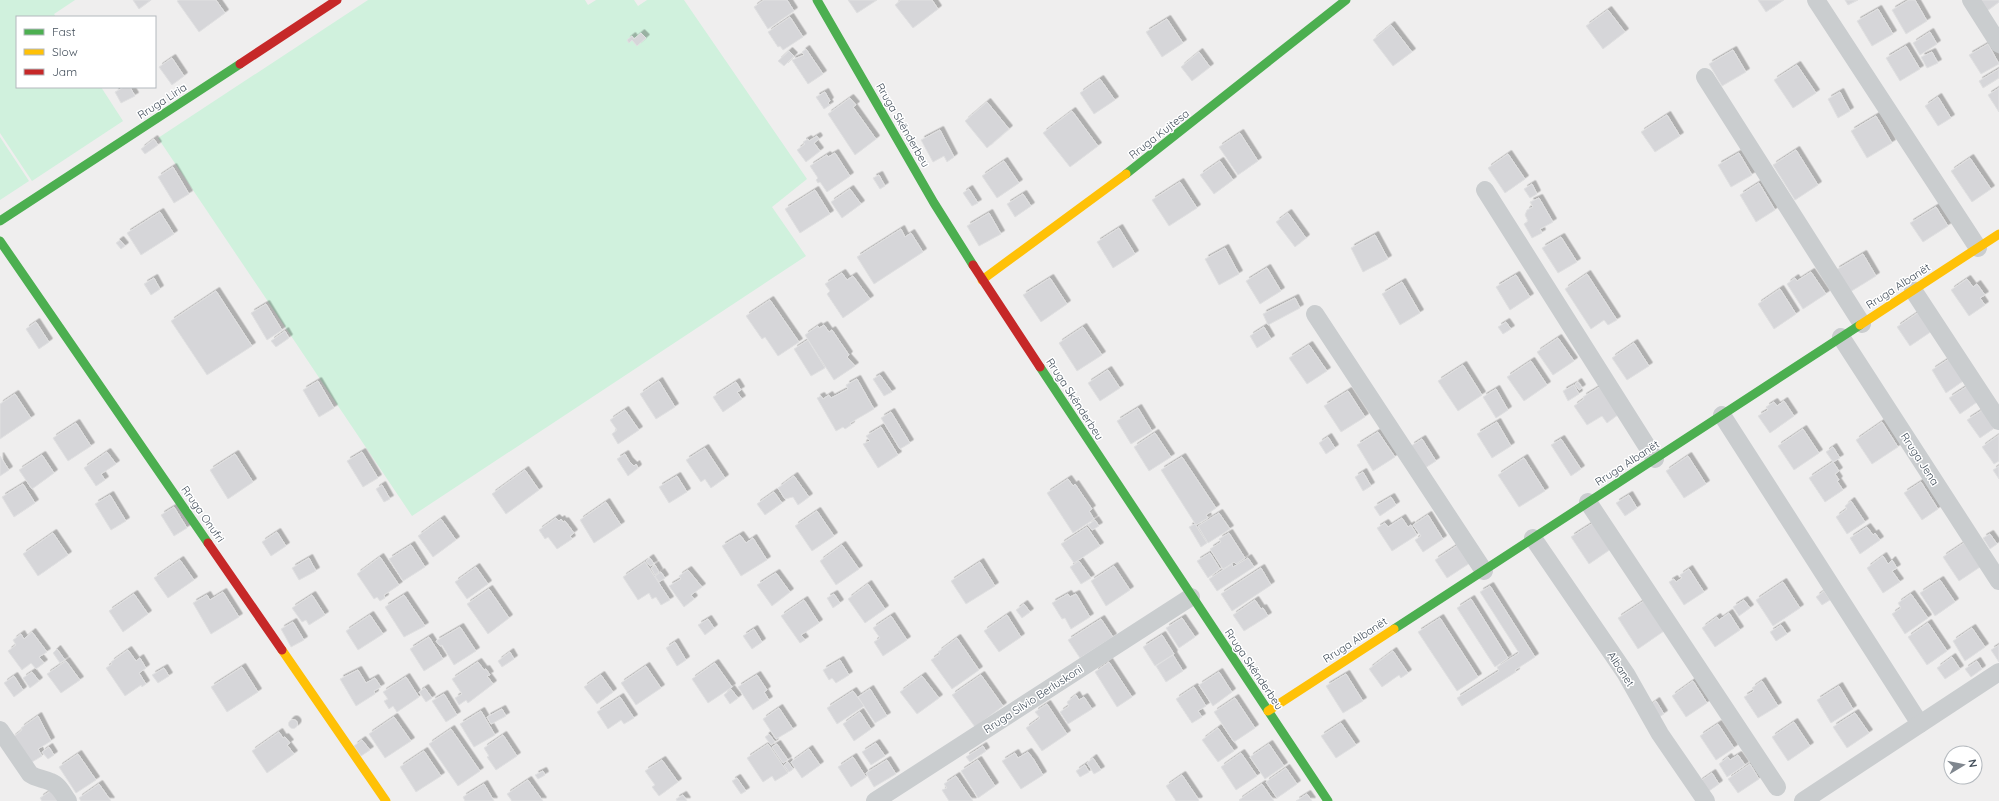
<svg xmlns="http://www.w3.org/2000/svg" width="1999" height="801" font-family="Quicksand,sans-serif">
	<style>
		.green { fill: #d0f1dd }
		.building { fill: #d6d6d9; stroke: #e0e0e1; filter: url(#shadow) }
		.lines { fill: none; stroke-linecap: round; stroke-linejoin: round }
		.street { stroke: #cacdcf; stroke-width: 18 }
		.fast { stroke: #4caf50; stroke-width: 9 }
		.slow { stroke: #ffc107; stroke-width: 9 }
		.jam { stroke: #c62828; stroke-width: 9 }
		.labels { text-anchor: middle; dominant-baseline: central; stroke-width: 3; stroke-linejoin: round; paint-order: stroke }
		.street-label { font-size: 11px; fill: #44505c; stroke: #fff }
	</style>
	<defs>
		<filter id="shadow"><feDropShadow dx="3.5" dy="-3.5" stdDeviation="0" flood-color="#0004"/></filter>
	</defs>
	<rect width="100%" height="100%" fill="#efeeee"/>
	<g class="green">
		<polygon points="0,0 75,0 54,14 56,17 17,17 17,87 101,87 123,121 32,181 0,133"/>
		<polygon points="368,0 585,0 588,5 596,0 634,0 638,6 647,0 684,0 807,179 772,207 806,256 412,516 158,138"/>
		<polygon points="0,137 29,181 0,200"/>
	</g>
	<g class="building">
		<polygon points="133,0 151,0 139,9"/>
		<polygon points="179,0 216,0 225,13 199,32 177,1"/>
		<polygon points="764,0 787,0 794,11 768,29 754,7"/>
		<polygon points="848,0 877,0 857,13"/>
		<polygon points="901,0 932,0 938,9 913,28 895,5"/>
		<polygon points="1758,0 1784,0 1766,12"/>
		<polygon points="1845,0 1858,0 1848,5"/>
		<polygon points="1909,0 1915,0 1927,21 1906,34 1892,10"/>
		<polygon points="1979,0 1999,0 1999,2 1987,11"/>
		<polygon points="1878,9 1893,34 1872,46 1857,21"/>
		<polygon points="1608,10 1625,32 1603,49 1586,26"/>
		<polygon points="790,17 803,37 783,50 780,46 778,47 768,32"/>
		<polygon points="1167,19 1183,43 1162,57 1146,32"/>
		<polygon points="1391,25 1412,52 1393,66 1373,40"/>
		<polygon points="1930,32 1937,44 1920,55 1913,43"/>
		<polygon points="641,33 646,38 637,46 632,40 629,43 627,40 632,36 634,39"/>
		<polygon points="1988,44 1999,64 1981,74 1969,55"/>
		<polygon points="1906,46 1920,69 1900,81 1886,58"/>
		<polygon points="806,49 823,74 808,84 792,60 804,55 802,52"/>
		<polygon points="1733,50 1746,72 1722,86 1709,64"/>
		<polygon points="789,51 794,56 784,66 778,61"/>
		<polygon points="1199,52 1210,67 1192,81 1181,67"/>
		<polygon points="1932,52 1938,63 1927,68 1921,57"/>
		<polygon points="172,58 184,76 172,85 159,67"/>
		<polygon points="1797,65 1816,93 1793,108 1774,80"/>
		<polygon points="1999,69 1999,78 1983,88 1979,81"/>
		<polygon points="1100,79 1115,100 1094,114 1080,93"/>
		<polygon points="124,87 130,87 135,96 121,103 115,92"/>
		<polygon points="1999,88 1999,112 1988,95"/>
		<polygon points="825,92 830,101 828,103 830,105 824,109 816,97"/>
		<polygon points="1840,92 1850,111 1838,118 1828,99"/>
		<polygon points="1938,97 1951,118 1938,126 1925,106"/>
		<polygon points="850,98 856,105 853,107 876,139 855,155 828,114"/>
		<polygon points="987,102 1009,129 987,148 965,121"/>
		<polygon points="1072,111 1098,146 1070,167 1043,133"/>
		<polygon points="1667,115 1680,136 1655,152 1641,132"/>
		<polygon points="1876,116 1892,143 1867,158 1851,131"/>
		<polygon points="940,130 954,157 947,162 944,156 933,162 921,140"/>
		<polygon points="1240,133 1258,161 1238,175 1219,147"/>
		<polygon points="817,136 819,139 814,143 820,151 806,162 797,150 805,144 803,142 808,139 809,141"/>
		<polygon points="154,139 158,145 145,154 141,149"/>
		<polygon points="1796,150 1818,185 1795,200 1773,165"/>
		<polygon points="835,153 850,176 827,192 820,182 818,183 816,180 818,178 810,166 827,155 828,157"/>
		<polygon points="1739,153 1752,175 1731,187 1718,165"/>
		<polygon points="1508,154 1525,179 1505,193 1488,168"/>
		<polygon points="1970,158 1991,189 1972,202 1951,171"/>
		<polygon points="1004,161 1019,183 997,198 982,176"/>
		<polygon points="1220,161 1233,180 1214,194 1200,175"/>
		<polygon points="173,167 189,194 174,203 158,177"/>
		<polygon points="879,175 885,186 880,189 873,178"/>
		<polygon points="1180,182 1197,208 1169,226 1152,200"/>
		<polygon points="1759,183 1775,210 1756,222 1740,195"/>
		<polygon points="1532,184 1537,194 1530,198 1524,189"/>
		<polygon points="850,189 861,204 842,218 831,202"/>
		<polygon points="969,189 978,203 972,206 963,193"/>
		<polygon points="815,190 830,214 800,233 785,209"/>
		<polygon points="1023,194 1031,206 1015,217 1007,204"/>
		<polygon points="1539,198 1553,222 1540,229 1542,233 1532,238 1524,224 1528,221 1525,215 1527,210 1533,207 1530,202"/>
		<polygon points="1936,207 1948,226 1923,242 1910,223"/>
		<polygon points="160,212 174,234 141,255 127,233"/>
		<polygon points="989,213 1001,234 979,246 967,226"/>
		<polygon points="1288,213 1306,238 1295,247 1276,222"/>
		<polygon points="1119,228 1135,254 1113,268 1097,242"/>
		<polygon points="901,229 905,237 911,233 923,252 874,284 857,257"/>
		<polygon points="1375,235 1388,259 1363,272 1351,248"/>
		<polygon points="1561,237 1577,262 1558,273 1542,248"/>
		<polygon points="120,240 125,246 121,249 116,243"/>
		<polygon points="1225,248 1239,274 1219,285 1205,259"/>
		<polygon points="1863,254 1876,276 1850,292 1836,270"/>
		<polygon points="1267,268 1281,291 1260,304 1246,281"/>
		<polygon points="1811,272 1826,294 1803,309 1787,284 1795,278 1797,281"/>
		<polygon points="842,273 847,280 853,276 870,299 843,318 827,294 830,291 825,284"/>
		<polygon points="1587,274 1617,320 1608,325 1604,320 1591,329 1565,289"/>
		<polygon points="1516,275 1530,297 1510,310 1496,287"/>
		<polygon points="154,278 160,289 151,295 144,284"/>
		<polygon points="1050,278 1067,304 1041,322 1023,295"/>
		<polygon points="1967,279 1973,287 1977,284 1985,295 1980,298 1985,305 1969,316 1951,290"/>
		<polygon points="1402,282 1420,313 1400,325 1382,294"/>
		<polygon points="1780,289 1796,314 1774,329 1758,304"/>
		<polygon points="216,291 252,346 207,375 171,321"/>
		<polygon points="1295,298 1300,308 1268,325 1263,314"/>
		<polygon points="770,300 799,342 778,356 765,337 762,339 746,316"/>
		<polygon points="266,304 282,330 267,340 251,313"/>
		<polygon points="1919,312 1932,331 1910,346 1897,327"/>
		<polygon points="36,322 49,342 39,349 26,329"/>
		<polygon points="1506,322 1511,329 1503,334 1498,327"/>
		<polygon points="824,325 829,332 832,330 849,355 847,357 855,366 834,380 805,335 818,326 819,328"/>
		<polygon points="1083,327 1102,355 1077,371 1059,343"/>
		<polygon points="1264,327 1271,339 1257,348 1250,336"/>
		<polygon points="285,331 289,338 276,347 271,341"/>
		<polygon points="1558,338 1574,361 1553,375 1537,352"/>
		<polygon points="808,340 825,368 811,376 794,349"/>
		<polygon points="1634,343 1649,366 1627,380 1612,358"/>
		<polygon points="1309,345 1327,371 1307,384 1289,358"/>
		<polygon points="1952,357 1966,379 1946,393 1932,370"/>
		<polygon points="1531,361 1547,385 1524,401 1507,377"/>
		<polygon points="1463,365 1482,395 1458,411 1438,381"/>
		<polygon points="1108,370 1120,388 1100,401 1088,383"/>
		<polygon points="880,375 892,392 884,396 873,379"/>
		<polygon points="857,379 874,409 850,423 851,425 845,429 843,427 836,431 817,398 821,396 823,399 829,395 831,398 848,389 846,385"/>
		<polygon points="318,381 334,408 319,417 303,390"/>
		<polygon points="659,381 675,407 656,419 640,394"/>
		<polygon points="736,382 741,390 737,392 742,399 723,412 713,397"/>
		<polygon points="1578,382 1582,388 1579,390 1575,384"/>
		<polygon points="1574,385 1579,394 1568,401 1563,391"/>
		<polygon points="1969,385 1980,400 1960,414 1949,398"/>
		<polygon points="1601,386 1619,414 1607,423 1602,416 1587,425 1574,406 1584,399 1583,397"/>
		<polygon points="1496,389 1508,410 1496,418 1483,397"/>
		<polygon points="1348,391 1365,417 1341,432 1324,406"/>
		<polygon points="15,394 31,418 0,439 0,404"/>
		<polygon points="1784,401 1794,416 1770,433 1758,416 1768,410 1766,407 1774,402 1777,406"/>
		<polygon points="1138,408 1152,431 1131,444 1117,421"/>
		<polygon points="1984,409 1996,427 1980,438 1967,420"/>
		<polygon points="625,410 639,430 618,444 612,434 617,430 610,420"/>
		<polygon points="891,412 910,443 900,449 881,418"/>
		<polygon points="1497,422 1511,446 1492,458 1477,434"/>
		<polygon points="1882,422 1898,447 1872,464 1856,440"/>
		<polygon points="76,423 91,446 68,461 53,438"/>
		<polygon points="881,427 898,455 878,468 863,444 870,441 866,436"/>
		<polygon points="1803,429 1819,453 1794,470 1778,446"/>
		<polygon points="1378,432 1395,457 1373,471 1357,445"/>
		<polygon points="1155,433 1171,457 1149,471 1134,447"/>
		<polygon points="1999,435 1999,461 1994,464 1982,447"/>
		<polygon points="1328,437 1335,448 1326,454 1319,443"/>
		<polygon points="1422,439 1436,461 1425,468 1411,446"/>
		<polygon points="1561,439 1581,469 1571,476 1551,445"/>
		<polygon points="1833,447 1840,458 1833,462 1826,452"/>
		<polygon points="705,448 725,478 711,488 705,479 701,482 686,460"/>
		<polygon points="107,452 116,464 101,474 105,480 96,486 84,468"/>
		<polygon points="362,452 378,478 363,487 347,461"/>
		<polygon points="235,454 253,482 228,499 210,470"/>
		<polygon points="625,454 629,461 634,466 636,464 638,468 628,476 617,459"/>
		<polygon points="42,455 54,473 32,489 19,470"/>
		<polygon points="0,456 9,470 0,476"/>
		<polygon points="1688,456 1706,484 1684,498 1666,471"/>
		<polygon points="1182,457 1216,508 1206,515 1208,518 1196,525 1161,470"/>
		<polygon points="1524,458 1545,491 1519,507 1498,475"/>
		<polygon points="1833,462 1839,471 1835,474 1839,480 1837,481 1843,490 1825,502 1809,478"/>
		<polygon points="1999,466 1999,479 1993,470"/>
		<polygon points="525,470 539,490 506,514 492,494"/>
		<polygon points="1363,472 1371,486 1363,491 1355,477"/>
		<polygon points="677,476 687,492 669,503 659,487"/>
		<polygon points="794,476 809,497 798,505 793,497 785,499 778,488"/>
		<polygon points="1068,479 1073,486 1075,484 1092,509 1089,511 1094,519 1073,533 1047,493"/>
		<polygon points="1921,482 1938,509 1922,520 1904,493"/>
		<polygon points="23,484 35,503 14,517 2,497"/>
		<polygon points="382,485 390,499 384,502 376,489"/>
		<polygon points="774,492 782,503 765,515 757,504"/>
		<polygon points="110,495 126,521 111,530 95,504"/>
		<polygon points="1629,495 1637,508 1625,516 1616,503"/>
		<polygon points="1391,497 1396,505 1380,516 1374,507"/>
		<polygon points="1851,501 1865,522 1847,534 1836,517 1847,509 1845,506"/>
		<polygon points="606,502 621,525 594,543 580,520"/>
		<polygon points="174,507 187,528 174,536 161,515"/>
		<polygon points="817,511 834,536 812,551 795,526"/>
		<polygon points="1219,513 1230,529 1208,543 1198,526"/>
		<polygon points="1428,515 1443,539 1423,552 1415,540 1421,536 1413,525"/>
		<polygon points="556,518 559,521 561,519 563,522 565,521 574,533 570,536 572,539 557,549 548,537 545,539 539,530"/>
		<polygon points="1402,518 1408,527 1411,525 1417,535 1392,551 1377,528 1385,523 1388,527"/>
		<polygon points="441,519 456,540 433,557 418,536"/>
		<polygon points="1095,520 1099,526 1092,530 1088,525"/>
		<polygon points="1593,523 1611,549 1589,564 1571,537"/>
		<polygon points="1195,524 1207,543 1201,547 1189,527"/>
		<polygon points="1087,527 1100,546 1074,563 1061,544"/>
		<polygon points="1867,527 1873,535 1875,533 1880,540 1860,554 1850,538"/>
		<polygon points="277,532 286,546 271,556 262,542"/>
		<polygon points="53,533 68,555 38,576 23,554"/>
		<polygon points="1229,533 1245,558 1236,564 1234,562 1223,569 1210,549 1221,542 1219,539"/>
		<polygon points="1990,534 1997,544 1990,549 1983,538"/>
		<polygon points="740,535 746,543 753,538 767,560 741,576 722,546"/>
		<polygon points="1964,543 1980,567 1959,581 1943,557"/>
		<polygon points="411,545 425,567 403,581 389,559"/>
		<polygon points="842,545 859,569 836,585 820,561"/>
		<polygon points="1458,545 1470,563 1447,578 1435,560"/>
		<polygon points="1210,553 1220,569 1208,578 1197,561"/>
		<polygon points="1883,556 1888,564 1892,560 1897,568 1892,571 1900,582 1883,593 1867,568"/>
		<polygon points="380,557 399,585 384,595 385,598 380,601 377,597 374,599 357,574"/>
		<polygon points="309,558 316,571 299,580 292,568"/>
		<polygon points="650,558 654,564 650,566 646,561"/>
		<polygon points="1248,558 1254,567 1217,591 1209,579 1232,564 1233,567"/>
		<polygon points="180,560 194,580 168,598 154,578"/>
		<polygon points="1079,561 1091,578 1081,584 1070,567"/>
		<polygon points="645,562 670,600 661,605 656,597 652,599 649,593 638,600 623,577"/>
		<polygon points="980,562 995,586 966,604 951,581"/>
		<polygon points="655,565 659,572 655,575 651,568"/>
		<polygon points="1114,566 1130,590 1106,606 1091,581"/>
		<polygon points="476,567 488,584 467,599 455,582"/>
		<polygon points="1261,568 1271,585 1232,611 1221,594"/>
		<polygon points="1689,569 1704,592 1684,605 1669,582 1674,579 1676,582 1682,578 1680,575"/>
		<polygon points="688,570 702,587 691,595 694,599 684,607 669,586 681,579 679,576"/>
		<polygon points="661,572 665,578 659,582 655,576"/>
		<polygon points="776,573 790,592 772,606 757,585"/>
		<polygon points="1940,580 1955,602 1935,616 1920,593"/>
		<polygon points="1783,582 1800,608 1773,626 1756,600"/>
		<polygon points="868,584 885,609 865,623 848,599"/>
		<polygon points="1490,586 1535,657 1515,670 1516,672 1462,706 1457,698 1499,671 1497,667 1519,653 1480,592"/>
		<polygon points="489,589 509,618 488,634 467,604"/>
		<polygon points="1824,591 1830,600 1822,605 1816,597"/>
		<polygon points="223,592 239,617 211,634 193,603 207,595 210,600"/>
		<polygon points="134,594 148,614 123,632 109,611"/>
		<polygon points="834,594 840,603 833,608 827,598"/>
		<polygon points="1068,594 1070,597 1076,594 1090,617 1071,629 1065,618 1062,619 1052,603"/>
		<polygon points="1911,594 1928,618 1905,634 1892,614 1901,608 1898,603"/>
		<polygon points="312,595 325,615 309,625 306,620 302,622 292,608"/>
		<polygon points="404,595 425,626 404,637 385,607"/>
		<polygon points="1471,599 1508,658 1495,667 1457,608"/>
		<polygon points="804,600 819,623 801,635 805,640 800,643 781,616"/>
		<polygon points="1255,600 1261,609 1263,608 1268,616 1244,631 1233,615"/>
		<polygon points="1744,600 1750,608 1739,616 1733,607"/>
		<polygon points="1644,601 1664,631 1638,649 1618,618"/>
		<polygon points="1024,604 1030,612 1022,618 1016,610"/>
		<polygon points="1729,613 1740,630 1715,647 1702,628 1717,617 1719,620"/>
		<polygon points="370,615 383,634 358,650 346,631"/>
		<polygon points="1007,615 1021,637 999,652 984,631"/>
		<polygon points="891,616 907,640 883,656 874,642 880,638 873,628"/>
		<polygon points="1182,618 1195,637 1179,648 1166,628"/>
		<polygon points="1440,618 1478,677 1457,691 1418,632"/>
		<polygon points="708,619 714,628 705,635 698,625"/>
		<polygon points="1101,619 1113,637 1080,658 1068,640"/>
		<polygon points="293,622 304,640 291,647 281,629"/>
		<polygon points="1928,623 1947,651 1927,665 1908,637"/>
		<polygon points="1781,625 1787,634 1776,641 1770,632"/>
		<polygon points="460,627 476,651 454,665 442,645 440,646 436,641"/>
		<polygon points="1972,628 1985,647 1965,661 1953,641"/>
		<polygon points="754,629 762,642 752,649 743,636"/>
		<polygon points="32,632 47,652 39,657 44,663 36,669 31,663 22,670 8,651 16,645 13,640 21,634 24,639"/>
		<polygon points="1162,635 1174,654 1155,666 1143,647"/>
		<polygon points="429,637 443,659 424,671 410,649"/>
		<polygon points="957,638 979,670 952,689 931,660 940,654 938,652"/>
		<polygon points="675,642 686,660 677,666 666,648"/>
		<polygon points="1999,645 1999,662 1991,650"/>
		<polygon points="57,649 65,660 60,663 53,653"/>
		<polygon points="128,650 136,661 140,658 146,668 139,673 146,684 142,687 141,685 125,696 106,668 112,664 111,662"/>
		<polygon points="1393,651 1408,673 1401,678 1399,675 1382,687 1369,669"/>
		<polygon points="510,652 514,659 502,667 498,661"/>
		<polygon points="1173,655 1183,671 1166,682 1156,666"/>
		<polygon points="1952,657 1960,669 1945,679 1937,668"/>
		<polygon points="840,660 849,675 836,683 832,678 829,680 823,670"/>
		<polygon points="66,661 80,680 61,693 47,674"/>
		<polygon points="1977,661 1982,669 1971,677 1965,669"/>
		<polygon points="478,662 484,670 486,669 490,675 487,676 493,684 468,703 466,700 459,705 455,698 462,694 452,679"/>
		<polygon points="1109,662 1132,697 1117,707 1095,672"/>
		<polygon points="715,663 732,687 708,703 692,679"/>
		<polygon points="646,666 661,688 636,705 621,683"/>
		<polygon points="242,667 258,692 227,712 211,687"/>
		<polygon points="164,668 169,676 158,683 152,675"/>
		<polygon points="358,670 366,683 375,678 381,687 374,691 375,694 356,706 340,679"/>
		<polygon points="32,672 39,681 30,688 23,678"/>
		<polygon points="1219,672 1232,692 1213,706 1199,685"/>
		<polygon points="1346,674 1363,701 1343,713 1326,686"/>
		<polygon points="601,675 613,692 597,704 584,687"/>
		<polygon points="757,675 767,690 764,692 769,700 753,710 738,687"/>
		<polygon points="981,675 1003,706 975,727 952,695"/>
		<polygon points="14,676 23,690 14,697 4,683"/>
		<polygon points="922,676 939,698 917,714 900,692"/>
		<polygon points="406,677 419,697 397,712 393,706 389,709 384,701 388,699 383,692"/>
		<polygon points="1693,681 1707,703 1686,717 1672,696"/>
		<polygon points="1762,681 1778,706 1758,718 1744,697 1754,691 1752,688"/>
		<polygon points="1839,686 1853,709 1831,723 1817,700"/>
		<polygon points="1194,687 1206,706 1198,711 1202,717 1192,723 1176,699"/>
		<polygon points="425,688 432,698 426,702 419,692"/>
		<polygon points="731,689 738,698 730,704 724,695"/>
		<polygon points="870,689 887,716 875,723 858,697"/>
		<polygon points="853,691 864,706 837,724 827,708"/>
		<polygon points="444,694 457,715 446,722 432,701"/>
		<polygon points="1076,695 1079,700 1084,697 1092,709 1068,724 1060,712 1069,706 1067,702"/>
		<polygon points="620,697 634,718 624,724 621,720 608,729 597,712"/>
		<polygon points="1235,698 1255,728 1234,742 1214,712"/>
		<polygon points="1656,701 1664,714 1656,719 1648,707"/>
		<polygon points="1047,704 1067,734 1042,751 1026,728 1040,718 1035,712"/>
		<polygon points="779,708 793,729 776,739 763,719"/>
		<polygon points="502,709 506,716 491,724 487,717"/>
		<polygon points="481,711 495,735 474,747 460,724"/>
		<polygon points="860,712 871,729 854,741 843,724"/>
		<polygon points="1855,713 1869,733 1847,748 1833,727"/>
		<polygon points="38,716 51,741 38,749 42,756 27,765 12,738 22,730 21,728"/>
		<polygon points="394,717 411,741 385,758 369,734"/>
		<circle cx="293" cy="724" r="4.5"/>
		<polygon points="1794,722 1810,746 1788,761 1772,737"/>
		<polygon points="1341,723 1356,745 1336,758 1321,736"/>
		<polygon points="1718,724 1734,748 1716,760 1700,736"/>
		<polygon points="1218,728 1234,751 1218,762 1202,740"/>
		<polygon points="451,729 480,771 458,786 429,744"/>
		<polygon points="279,732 283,738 285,737 290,743 287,745 294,754 267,773 252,751"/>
		<polygon points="769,734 775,742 771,745 765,737"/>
		<polygon points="503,735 517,756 496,770 487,757 489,756 484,748"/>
		<polygon points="362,740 370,750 361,756 354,746"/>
		<polygon points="876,743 885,756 871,765 862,752"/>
		<polygon points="768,744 788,773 775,781 772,776 763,782 747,758"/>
		<polygon points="777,744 788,760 783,763 772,747"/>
		<polygon points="1269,744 1284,766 1265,779 1250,757"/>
		<polygon points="983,746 986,751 970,762 966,757"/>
		<polygon points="49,747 54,755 48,759 42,752"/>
		<polygon points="809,749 820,765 802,778 791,762"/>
		<polygon points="424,751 441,776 416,792 400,767"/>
		<polygon points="1028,752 1034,760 1043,775 1021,789 1002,761 1015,753 1018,758"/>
		<polygon points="1241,753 1257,776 1236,790 1221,767"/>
		<polygon points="78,754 96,780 76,793 59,767"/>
		<polygon points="1738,755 1745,765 1727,777 1719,764 1728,757 1730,760"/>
		<polygon points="853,757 866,777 851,787 838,767"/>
		<polygon points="1093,758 1101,770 1094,774 1087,763"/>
		<polygon points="662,760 678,782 659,796 652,787 655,785 645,771"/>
		<polygon points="887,760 896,774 874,787 866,773"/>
		<polygon points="978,760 995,786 978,798 961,771"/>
		<polygon points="788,762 793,769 789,772 784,765"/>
		<polygon points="1750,764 1759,779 1738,793 1728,779"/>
		<polygon points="1085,765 1089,772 1080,777 1076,771"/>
		<polygon points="1286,768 1297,784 1277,798 1266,782"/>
		<polygon points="543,771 545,775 538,779 535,775"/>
		<polygon points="1712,773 1719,784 1706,793 1699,782"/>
		<polygon points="1182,775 1199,800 1198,801 1176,801 1166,786"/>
		<polygon points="956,776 973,801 949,801 942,790 947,788 944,784"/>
		<polygon points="737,778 746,791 741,794 732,781"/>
		<polygon points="528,780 543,801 512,801 507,794"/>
		<polygon points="99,784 111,801 81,801 79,798"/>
		<polygon points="484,784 494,801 465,801 463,797"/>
		<polygon points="1262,784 1274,801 1240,801 1239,800"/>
		<polygon points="55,788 63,801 42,801 40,798"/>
		<polygon points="1307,794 1312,801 1296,801"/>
		<polygon points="683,795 687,801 677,801 676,799"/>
	</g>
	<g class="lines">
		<g class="street">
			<polyline points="1816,0 1978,248"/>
			<polyline points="1971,0 1999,44"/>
			<polyline points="1705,77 1862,324"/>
			<polyline points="1485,190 1655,459"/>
			<polyline points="1913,290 1999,421"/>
			<polyline points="1315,314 1484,571"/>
			<polyline points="1841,337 1999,581"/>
			<polyline points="1722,415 1920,724"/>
			<polyline points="1588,502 1777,787"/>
			<polyline points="1533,538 1626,674 1660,734 1706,801"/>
			<path d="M0,730L30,774C37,779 43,778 51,782C59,785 63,794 68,801"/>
			<polyline points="875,801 1191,597"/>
			<polyline points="1803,801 1999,672"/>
		</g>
		<g class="fast">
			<polyline points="817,0 934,203 973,265"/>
			<polyline points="1126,174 1346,0"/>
			<polyline points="0,221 240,64"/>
			<polyline points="0,241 208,543"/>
			<polyline points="1040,367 1328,801"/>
			<polyline points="1394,629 1860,325"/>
		</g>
		<g class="slow">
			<polyline points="982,280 1126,174"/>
			<polyline points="1860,325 1999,234"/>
			<polyline points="282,650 386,801"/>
			<polyline points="1268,711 1394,629"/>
		</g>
		<g class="jam">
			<polyline points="240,64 337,0"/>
			<polyline points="973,265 1040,367"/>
			<polyline points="208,543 282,650"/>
		</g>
	</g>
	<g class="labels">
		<g class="street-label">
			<text transform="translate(162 101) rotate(-33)">Rruga Liria</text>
			<text transform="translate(903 125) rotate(60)">Rruga Skënderbeu</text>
			<text transform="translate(1159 134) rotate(-38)">Rruga Kujtesa</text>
			<text transform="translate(1898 286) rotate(-33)">Rruga Albanët</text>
			<text transform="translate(1075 399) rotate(57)">Rruga Skënderbeu</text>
			<text transform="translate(1920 459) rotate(57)">Rruga Jena</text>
			<text transform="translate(1627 463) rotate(-33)">Rruga Albanët</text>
			<text transform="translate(203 514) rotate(55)">Rruga Onufri</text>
			<text transform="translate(1355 640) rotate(-33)">Rruga Albanët</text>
			<text transform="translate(1254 669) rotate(56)">Rruga Skënderbeu</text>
			<text transform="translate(1621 669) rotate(57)">Albanet</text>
			<text transform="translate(1033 699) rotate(-33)">Rruga Silvio Berluskoni</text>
		</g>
	</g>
	<rect x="16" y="16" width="140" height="72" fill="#ffffff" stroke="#b4b9be"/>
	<rect x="24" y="29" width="20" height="6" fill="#4caf50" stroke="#b4b9be"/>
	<text x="52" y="36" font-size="12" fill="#44505c">Fast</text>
	<rect x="24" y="49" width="20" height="6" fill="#ffc107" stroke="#b4b9be"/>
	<text x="52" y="56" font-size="12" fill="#44505c">Slow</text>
	<rect x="24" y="69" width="20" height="6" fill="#c62828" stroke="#b4b9be"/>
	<text x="52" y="76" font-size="12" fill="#44505c">Jam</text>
	<g transform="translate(1963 765) rotate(80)"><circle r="19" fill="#ffffff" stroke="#b4b9be"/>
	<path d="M0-3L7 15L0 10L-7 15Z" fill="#80878f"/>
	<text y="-6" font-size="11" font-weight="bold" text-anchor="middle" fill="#44505c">N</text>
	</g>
</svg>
